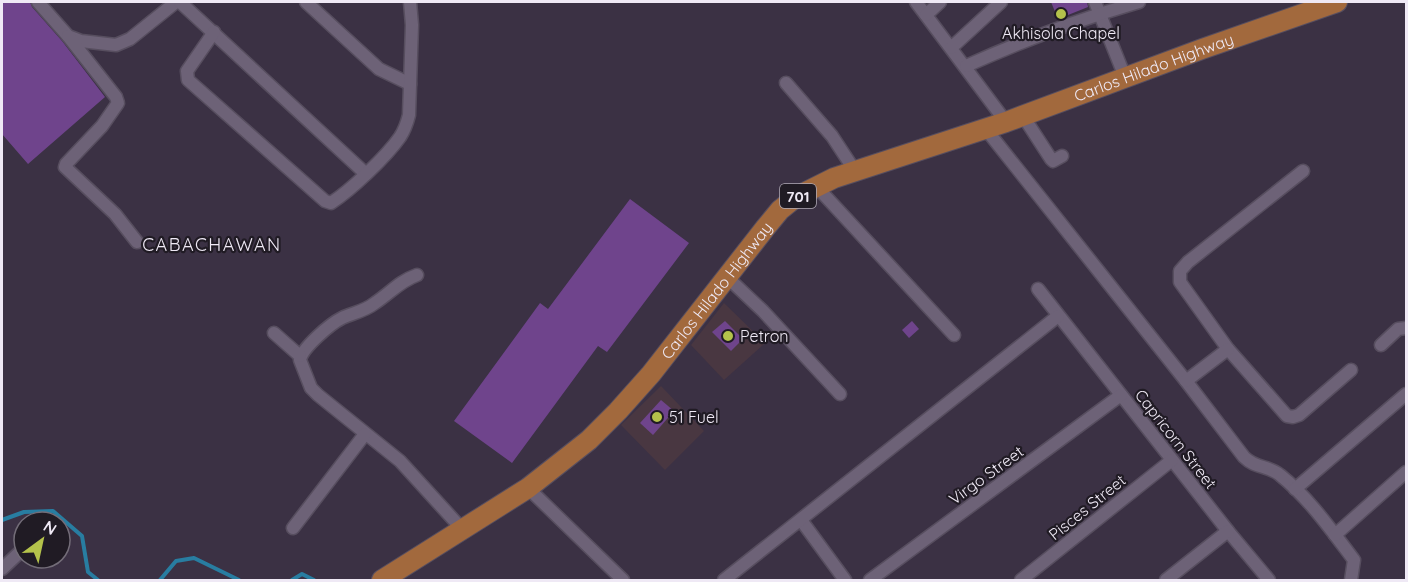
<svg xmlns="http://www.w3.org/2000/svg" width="1408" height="582" font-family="Quicksand,sans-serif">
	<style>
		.commercial { fill: #493741 }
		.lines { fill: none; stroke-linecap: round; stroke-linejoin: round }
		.stream { stroke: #287da1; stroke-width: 4 }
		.building { fill: #6f448c }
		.street-casing { stroke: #574e5f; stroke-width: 15 }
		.primary-casing { stroke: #574e5f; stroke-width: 22 }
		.street { stroke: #6d6277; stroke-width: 12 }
		.primary { stroke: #a2693d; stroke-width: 20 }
		.poi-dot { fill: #b4c24b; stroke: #201b24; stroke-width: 2 }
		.labels { text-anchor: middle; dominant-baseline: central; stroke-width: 4.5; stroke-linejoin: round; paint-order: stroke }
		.shield { fill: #201b24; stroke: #b1abb6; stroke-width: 1.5 }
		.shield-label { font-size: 15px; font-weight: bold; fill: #efe9f5 }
		.poi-label { font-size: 16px; fill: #efe9f5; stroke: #201b24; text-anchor: start }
		.street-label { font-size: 16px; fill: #efe9f5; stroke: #201b24 }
		.neighbourhood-label { font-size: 18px; letter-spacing: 1.5px; fill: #efe9f5; stroke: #201b24 }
	</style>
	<rect width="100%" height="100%" fill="#3b3144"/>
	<g class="commercial">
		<polygon points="724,303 765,343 724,380 691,345"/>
		<polygon points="661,386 704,431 665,470 621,425"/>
	</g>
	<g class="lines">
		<g class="stream">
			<polyline points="2,520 24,512 53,511 82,536 88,572 98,580"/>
			<polyline points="160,580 176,561 194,558 239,580"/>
			<polyline points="292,580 302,574 314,580"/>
		</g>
	</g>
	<g class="building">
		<polygon points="2,2 30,2 32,7 62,41 105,97 28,164 2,134"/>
		<polygon points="1051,2 1087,2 1088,7 1058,19"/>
		<polygon points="630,199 689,243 607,352 598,346 512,463 454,421 540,303 548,309"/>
		<polygon points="725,321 743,339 731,351 712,332"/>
		<polygon points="912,321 919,329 909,338 902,330"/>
		<polygon points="661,400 674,411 653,435 640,423"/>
	</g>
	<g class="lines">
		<g class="street-casing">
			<g id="street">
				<polyline points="38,2 68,36 81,41 116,45 130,39 176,2"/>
				<polyline points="180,2 366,174"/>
				<polyline points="306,2 379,69 410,84"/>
				<polyline points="916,2 1006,122"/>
				<polyline points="1095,2 1125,77"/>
				<polyline points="926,15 940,2"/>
				<path d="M214,32L187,71L188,80L325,201L331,203C351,190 386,157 400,137C404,131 407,123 409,115L412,25L410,2"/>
				<polyline points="68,36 116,97 118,103 102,126 66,164 65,167 115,214 137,242"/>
				<polyline points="951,48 1001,2"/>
				<path d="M966,66C1022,41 1080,19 1139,2"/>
				<polyline points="786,83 832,136 855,171"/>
				<polyline points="1023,116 1051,159 1053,161 1062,156"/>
				<path d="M985,128L1186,381L1244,457C1256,469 1268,465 1280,475C1309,498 1332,531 1354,560L1351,580"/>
				<polyline points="1303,171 1188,262 1180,271 1180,282 1228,349 1287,416 1293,417 1299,415 1351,370"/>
				<polyline points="816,186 954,335"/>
				<path d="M417,275C400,281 390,293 375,303C365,311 353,313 342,318C330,324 302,348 300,360L311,388L318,395L400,461L462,529"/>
				<polyline points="727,277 763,311 840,394"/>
				<polyline points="1038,289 1228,531 1269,580"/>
				<polyline points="274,333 300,356"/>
				<polyline points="1381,345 1398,329 1406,328"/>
				<polyline points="1186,381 1228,349"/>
				<polyline points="528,488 623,580"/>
				<polyline points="1295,489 1406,394"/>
				<polyline points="801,520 845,580"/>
				<polyline points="293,528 365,434"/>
				<polyline points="1335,535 1406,472"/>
				<polyline points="2,569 21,551"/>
				<polyline points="724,580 1058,316"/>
				<polyline points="870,580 1121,395"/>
				<polyline points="1021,580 1172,460"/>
				<polyline points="1166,580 1228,531"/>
			</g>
		</g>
		<g class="primary-casing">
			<g id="primary">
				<path id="s1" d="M382,580L528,488L589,440L618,411L651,374L766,227L780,210L796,197L834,178L1006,122L1202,49L1337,2"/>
			</g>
		</g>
		<use href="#street" class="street"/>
		<use href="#primary" class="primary"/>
	</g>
	<g class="poi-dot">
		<circle cx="1061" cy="14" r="6"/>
		<circle cx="728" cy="336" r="6"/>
		<circle cx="657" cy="417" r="6"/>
	</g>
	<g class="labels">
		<rect class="shield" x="780" y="184" width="36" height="24" rx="4.5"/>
		<g class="shield-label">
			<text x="798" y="196">701</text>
		</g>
		<g class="poi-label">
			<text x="1061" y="33" text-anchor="middle">Akhisola Chapel</text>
			<text x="740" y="336">Petron</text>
			<text x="669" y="417">51 Fuel</text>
		</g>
		<g class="street-label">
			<text stroke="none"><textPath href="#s1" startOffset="951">Carlos Hilado Highway</textPath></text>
			<text stroke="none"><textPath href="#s1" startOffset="447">Carlos Hilado Highway</textPath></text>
			<text transform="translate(1176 439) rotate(52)">Capricorn Street</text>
			<text transform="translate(986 475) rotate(-36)">Virgo Street</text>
			<text transform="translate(1087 507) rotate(-39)">Pisces Street</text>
		</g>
		<g class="neighbourhood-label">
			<text x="212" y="244">CABACHAWAN</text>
		</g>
	</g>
	<rect width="1408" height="582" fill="none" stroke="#efe9f5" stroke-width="6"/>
	<g transform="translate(42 540) rotate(33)"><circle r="28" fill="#201b24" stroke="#736d78" stroke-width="1.5"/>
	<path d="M0-4.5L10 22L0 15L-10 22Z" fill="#b4c24b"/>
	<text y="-9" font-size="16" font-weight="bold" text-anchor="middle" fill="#efe9f5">N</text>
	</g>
</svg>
